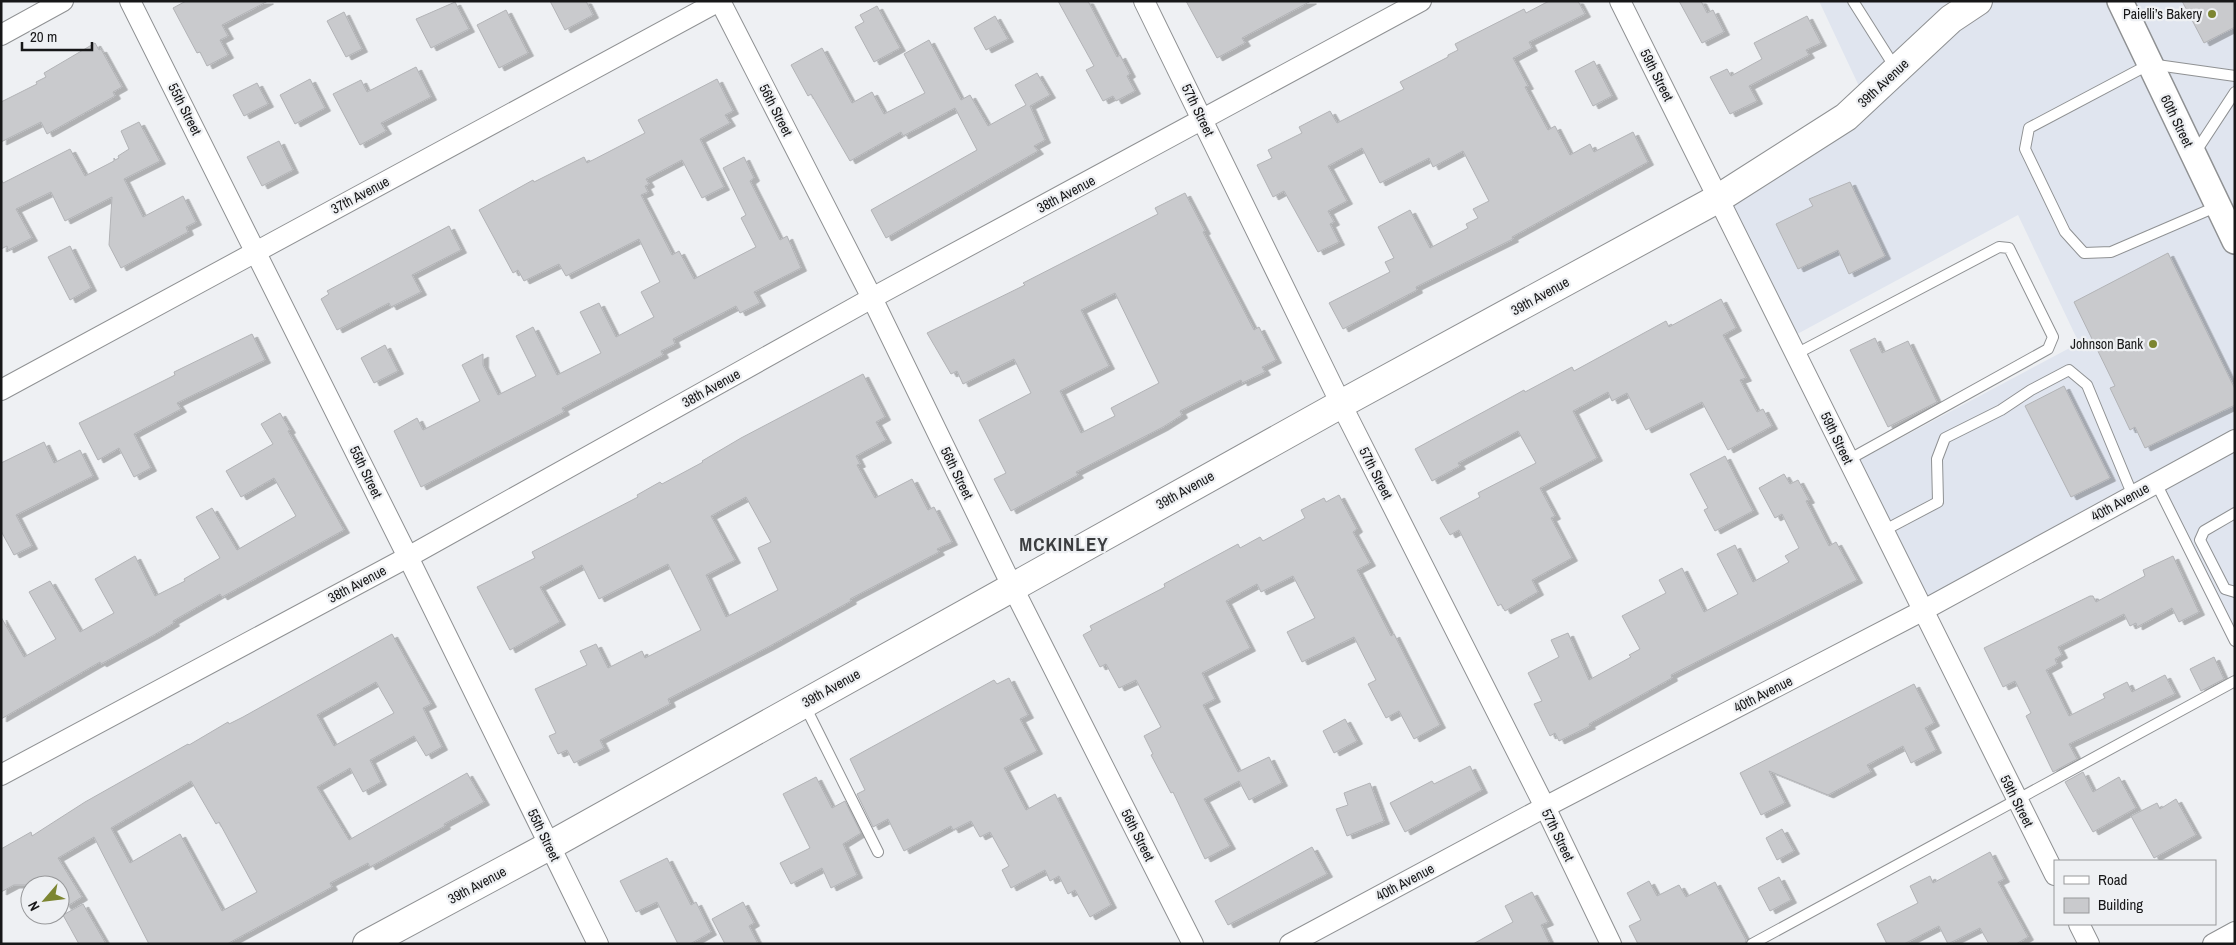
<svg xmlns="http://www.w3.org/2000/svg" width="2236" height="945" font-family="'Archivo Narrow',sans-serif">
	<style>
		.built { fill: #e0e5ef }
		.building { fill: #c9cacd; stroke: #b2b3b6; fill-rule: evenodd; filter: url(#shadow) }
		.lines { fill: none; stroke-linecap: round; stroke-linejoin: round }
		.service-casing { stroke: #8f9193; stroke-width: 12 }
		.minor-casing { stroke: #8f9193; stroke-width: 22 }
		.tertiary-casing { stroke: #8f9193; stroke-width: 28 }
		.secondary-casing { stroke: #8f9193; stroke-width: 30 }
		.service { stroke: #fff; stroke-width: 10 }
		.minor { stroke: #fff; stroke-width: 20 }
		.tertiary { stroke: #fff; stroke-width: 25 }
		.secondary { stroke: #fff; stroke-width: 28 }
		.poi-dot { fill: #7c8531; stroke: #eef0f3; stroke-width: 2 }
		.labels { text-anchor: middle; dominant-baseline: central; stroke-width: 4.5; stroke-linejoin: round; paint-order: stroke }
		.poi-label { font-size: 14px; fill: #171718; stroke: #eef0f3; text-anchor: end }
		.street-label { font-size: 14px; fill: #171718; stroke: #eef0f3 }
		.district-label { font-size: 19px; font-weight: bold; letter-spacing: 1px; fill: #3c3e40; stroke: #eef0f3 }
	</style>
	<defs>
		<filter id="shadow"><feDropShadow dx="5.5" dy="3" stdDeviation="0" flood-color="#0004"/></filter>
	</defs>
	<rect width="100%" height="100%" fill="#eef0f3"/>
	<polygon class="built" points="1819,1 2235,1 2235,631 2156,483 1922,611 1850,465 2079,343 2018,215 1788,339 1719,198 1865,99"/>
	<g class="building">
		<polygon points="186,1 268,1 222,25 228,36 220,40 228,55 207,66 200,52 197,53 173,8"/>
		<polygon points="550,1 586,1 593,15 565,30"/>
		<polygon points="1058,1 1088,1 1117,57 1120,55 1130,74 1127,76 1135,91 1116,101 1113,96 1103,101 1086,70 1094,66"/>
		<polygon points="1186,1 1311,1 1242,38 1245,43 1217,58"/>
		<polygon points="1549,1 1578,1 1585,14 1529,42 1532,48 1513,58 1528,86 1525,87 1548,130 1555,126 1570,155 1590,144 1594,152 1633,132 1648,162 1512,237 1513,239 1416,287 1417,290 1343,329 1329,303 1390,272 1385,262 1394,258 1378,227 1410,210 1430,248 1468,228 1466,224 1478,218 1473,209 1489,201 1463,151 1433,167 1429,158 1380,183 1362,148 1328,166 1347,201 1328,211 1334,222 1330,224 1339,242 1318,252 1284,191 1273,197 1257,165 1272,158 1268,150 1302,133 1299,127 1330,111 1337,123 1404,89 1400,82 1448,57 1448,55 1458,50 1455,44 1524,9 1526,13"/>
		<polygon points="1679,1 1701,1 1707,13 1713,10 1724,32 1702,43"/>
		<polygon points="2182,1 2235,1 2235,27 2204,43"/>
		<polygon points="455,2 469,29 431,48 416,19"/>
		<polygon points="877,6 900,48 874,62 855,27 864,22 860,15"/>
		<polygon points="506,10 528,53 499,68 477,25"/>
		<polygon points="344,12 362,49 346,57 327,21"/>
		<polygon points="995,16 1008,39 986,50 974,28"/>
		<polygon points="1807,16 1821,43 1806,50 1809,55 1749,86 1757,101 1730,114 1710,77 1727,69 1731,76 1762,59 1754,43"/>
		<polygon points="929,40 961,100 970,95 988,126 1026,105 1015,85 1037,73 1050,95 1030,106 1045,140 1034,146 1038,151 886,238 871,210 977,150 955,108 903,136 901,132 850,161 811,94 808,96 791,65 822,48 852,103 872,92 884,114 925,93 904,54"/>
		<polygon points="95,43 99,50 101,49 122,87 113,92 115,96 47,134 41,122 1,142 1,102 37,84 36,82 46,77 44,73"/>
		<polygon points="1594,61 1612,96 1593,106 1575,71"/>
		<polygon points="416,67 431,97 381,123 386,131 360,145 333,94 361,80 367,92"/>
		<polygon points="310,79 325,108 295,124 280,95"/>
		<polygon points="717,79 733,111 725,115 730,123 700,139 724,187 702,198 682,160 646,179 649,184 645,186 648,192 641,195 672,255 679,251 694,279 756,247 741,218 746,215 723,168 744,157 754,178 750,181 780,240 787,236 801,268 754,292 760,303 740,313 736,306 673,339 675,344 661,351 663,355 562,408 564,412 421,487 394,431 417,418 423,430 480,401 462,365 483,354 483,365 498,395 536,376 516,336 533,327 557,375 601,353 580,312 599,303 616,337 654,317 641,292 660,282 639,239 566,276 559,264 524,281 518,270 513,273 479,210 533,180 534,182 584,157 587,163 645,133 638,120"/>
		<polygon points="257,83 268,104 244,116 233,95"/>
		<polygon points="139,122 160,161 124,179 143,217 183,196 196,222 186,227 188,232 121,268 109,245 112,197 65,221 51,192 16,209 32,238 8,250 7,246 1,249 1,179 3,183 70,149 85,176 114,161 114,158 115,160 119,158 118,156 129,149 121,131"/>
		<polygon points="279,141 293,170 262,186 247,157"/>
		<polygon points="1850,182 1885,256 1849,274 1838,250 1798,269 1776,224 1813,206 1809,199"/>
		<path d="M1185,193L1205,231L1203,232L1254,330L1259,327L1276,360L1262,367L1265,372L1242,383L1241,380L1180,411L1182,415L1163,427L1076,472L1078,475L1011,511L994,479L1006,473L979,420L1031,393L1014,359L963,384L957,371L951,374L927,333L1025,285L1023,283L1158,214L1155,208ZM1115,293L1159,383L1111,408L1115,416L1081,433L1060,391L1109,366L1081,310Z"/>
		<polygon points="449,226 461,250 412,275 421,292 391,307 389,303 337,330 321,299 329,294 327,291"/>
		<polygon points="70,246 91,288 70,300 48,257"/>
		<polygon points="2168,253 2235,389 2235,405 2145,448 2135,427 2130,430 2110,388 2115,386 2074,302"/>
		<polygon points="1721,299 1736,328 1723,335 1746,378 1740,380 1757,412 1763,409 1772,426 1728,450 1702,402 1646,430 1627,393 1612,401 1608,392 1573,411 1597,458 1540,488 1555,516 1551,518 1572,558 1532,580 1538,592 1505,611 1501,604 1498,606 1459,530 1450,535 1440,518 1480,497 1478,493 1536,463 1518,431 1458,463 1460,466 1432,481 1415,449 1524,390 1525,392 1572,367 1574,371 1666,321 1669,327"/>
		<polygon points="252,334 265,360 177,403 181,409 134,434 151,468 134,477 119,448 98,460 79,423 175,375 174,372"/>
		<polygon points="1875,338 1882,353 1908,341 1937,402 1888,427 1850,350"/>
		<polygon points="385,345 398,371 374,383 361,358"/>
		<path d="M863,374L885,417L876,422L886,440L856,456L860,464L857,465L875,498L912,479L928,510L934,507L952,542L937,549L939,552L850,599L851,601L770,646L668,699L670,704L600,740L604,748L574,763L567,750L558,754L549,736L556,733L535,689L587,665L580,651L596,644L608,668L642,651L645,658L701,630L668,564L599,599L582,565L540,587L560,622L510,650L477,587L535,558L532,552L638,497L637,495L660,482L662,484L703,462L702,461L741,438ZM746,497L771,542L758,548L778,590L726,617L706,575L735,560L711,516Z"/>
		<polygon points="2064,386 2110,478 2071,497 2025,406"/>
		<polygon points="280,413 290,430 288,431 344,530 222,597 220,594 173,621 174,623 154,635 101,664 100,662 1,719 1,617 24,657 56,639 29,592 50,581 80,632 114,613 95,579 135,556 155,596 185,581 184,579 220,558 196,517 212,508 237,550 296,516 274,478 241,497 226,471 273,444 261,424"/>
		<polygon points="44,442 54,463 80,450 93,476 16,515 32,546 14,555 1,531 1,463"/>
		<polygon points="1725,456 1753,511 1715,531 1704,510 1708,508 1690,474"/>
		<polygon points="1784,474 1790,484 1798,480 1809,500 1806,501 1829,546 1836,542 1857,580 1671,675 1672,678 1589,724 1590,726 1559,741 1555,733 1550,736 1534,704 1542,701 1528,673 1559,657 1551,640 1568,633 1589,680 1631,657 1629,655 1640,649 1622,616 1666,593 1659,580 1682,568 1704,612 1738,594 1717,554 1735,545 1753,582 1789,562 1785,556 1799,548 1782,514 1775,518 1759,488"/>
		<polygon points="1339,495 1357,529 1353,532 1370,563 1357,570 1391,636 1394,634 1440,725 1414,739 1399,711 1386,718 1368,684 1376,680 1354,637 1302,662 1287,632 1315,618 1293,576 1261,592 1257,584 1226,601 1250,648 1202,673 1215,699 1203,705 1238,772 1269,757 1282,783 1249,800 1239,781 1204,799 1230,846 1205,859 1173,792 1171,793 1151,755 1153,754 1144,736 1161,727 1136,680 1119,688 1106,664 1100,667 1083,635 1092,630 1090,626 1165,587 1164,584 1238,544 1240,548 1260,537 1263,541 1305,518 1301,510 1324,498 1326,502"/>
		<polygon points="2173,556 2199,612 2179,622 2172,608 2137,627 2136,623 2130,626 2124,614 2058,647 2062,655 2055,659 2057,664 2046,670 2069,716 2105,698 2103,694 2127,682 2132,692 2165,675 2175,694 2069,744 2077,759 2053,772 2026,716 2031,713 2015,681 2003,687 1984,648 2090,596 2093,596 2096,602 2145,576 2143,570"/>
		<path d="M392,634L431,704L423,708L442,747L426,756L414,736L370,760L381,782L363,792L350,768L317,787L349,840L467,773L484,802L444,824L445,826L370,867L368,863L330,883L332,887L227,944H149L94,837L58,858L82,897L66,907L60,897V885H14L1,892V849L31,832L32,836L85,802L188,744L189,745L228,722L229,724L243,717ZM376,682L394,713L334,746L317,715ZM191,781L216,824L219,822L257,892L222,911L180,834L130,863L111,828Z"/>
		<polygon points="2214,657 2224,679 2201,691 2190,669"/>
		<polygon points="1009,678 1028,715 1020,719 1037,751 1004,768 1026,810 1055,794 1111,905 1090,917 1075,890 1068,894 1059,876 1050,881 1045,870 1011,888 1002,870 1009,866 990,832 980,837 971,821 953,830 951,826 904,851 888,819 873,827 857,794 865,790 850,759 994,680 997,684"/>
		<polygon points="1914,684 1934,723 1925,728 1936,750 1911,763 1903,746 1867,765 1871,772 1828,795 1769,771 1785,803 1761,815 1740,773"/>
		<polygon points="1345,719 1357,741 1334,753 1323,731"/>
		<polygon points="1470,766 1482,790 1405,832 1390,803 1432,781 1434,784"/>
		<polygon points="2083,772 2093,792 2119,777 2136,808 2093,832 2065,782"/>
		<polygon points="816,777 832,808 845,801 861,833 843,844 857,875 831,888 822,868 791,884 780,863 810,848 783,794"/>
		<polygon points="1370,783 1384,821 1347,836 1336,809 1348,805 1344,793"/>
		<polygon points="2176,799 2196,835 2154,858 2131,816 2157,803 2160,809"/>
		<polygon points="1782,829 1794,851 1777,860 1766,838"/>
		<polygon points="1312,847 1327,874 1228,925 1215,901"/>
		<polygon points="1990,852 2004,879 1998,882 2028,937 2016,944 1989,944 1980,928 1948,944 1939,926 1904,944 1887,944 1877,924 1918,903 1910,886 1930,876 1933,883"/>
		<polygon points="667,858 691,905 696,902 711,932 690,944 678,944 657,902 636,912 620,881"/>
		<polygon points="1779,877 1791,900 1770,911 1758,888"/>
		<polygon points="1649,881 1657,896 1679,885 1686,897 1715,882 1746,940 1745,944 1638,944 1629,926 1641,920 1627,893"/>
		<polygon points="1532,892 1548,922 1541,925 1550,944 1473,944 1513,922 1505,906"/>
		<polygon points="743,902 754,923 749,926 758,944 725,944 712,919"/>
		<polygon points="83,904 106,944 79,944 63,915"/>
	</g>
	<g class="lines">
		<g class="service-casing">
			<g id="service">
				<polyline points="1853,1 1896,69"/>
				<polyline points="2195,153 2235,92"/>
				<polyline points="2218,206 2111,252 2084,253 2065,232 2025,149 2029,128 2150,64 2235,76"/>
				<polyline points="1796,354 1999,247 2009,248 2053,337 2048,349 1848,460"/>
				<polyline points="2156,483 2235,641"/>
				<polyline points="2235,513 2204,531 2200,540 2225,589 2235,592"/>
				<polyline points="1883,531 1938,502 1937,459 1945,438 2001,410 2031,390 2069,370 2087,385 2133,496"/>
				<polyline points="805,706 878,852"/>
				<polyline points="1752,944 2235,681"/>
			</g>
		</g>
		<g class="minor-casing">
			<g id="minor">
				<polyline points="130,1 408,557 598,944"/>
				<polyline points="720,1 872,298 1012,586 1193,944"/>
				<polyline points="1144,1 1341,404 1545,807 1611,944"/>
				<polyline points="1620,1 2055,875"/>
				<polyline points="1,35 63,1"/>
				<polyline points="1,390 719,1"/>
				<polyline points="1,775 408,557 872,298 1421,1"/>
				<polyline points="2079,924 2089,944"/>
				<polyline points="1290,944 1545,807 1922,611 2235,440"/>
				<polyline points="2213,944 2235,932"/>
			</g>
		</g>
		<g class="tertiary-casing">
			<polyline id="tertiary" points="2120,1 2235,241"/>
		</g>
		<g class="secondary-casing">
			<polyline id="secondary" points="367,944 549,846 1341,404 1719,198 1846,117 1951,19 1978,1"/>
		</g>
		<use href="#service" class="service"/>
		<use href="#minor" class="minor"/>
		<use href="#tertiary" class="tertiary"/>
		<use href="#secondary" class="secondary"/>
	</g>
	<g class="poi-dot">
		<circle cx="2212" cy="14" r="5"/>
		<circle cx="2153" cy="344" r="5"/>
	</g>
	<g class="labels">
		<g class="poi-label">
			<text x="2202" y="14">Paielli’s Bakery</text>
			<text x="2143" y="344">Johnson Bank</text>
		</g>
		<g class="street-label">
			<text transform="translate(1657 75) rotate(63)">59th Street</text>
			<text transform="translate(1883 83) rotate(-43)">39th Avenue</text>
			<text transform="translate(185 109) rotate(63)">55th Street</text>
			<text transform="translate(776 110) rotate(63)">56th Street</text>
			<text transform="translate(1198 110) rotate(64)">57th Street</text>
			<text transform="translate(2177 121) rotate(64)">60th Street</text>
			<text transform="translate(1066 194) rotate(-28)">38th Avenue</text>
			<text transform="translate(360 195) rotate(-28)">37th Avenue</text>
			<text transform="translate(1540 296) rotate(-29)">39th Avenue</text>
			<text transform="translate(711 388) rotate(-29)">38th Avenue</text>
			<text transform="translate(1837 438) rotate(64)">59th Street</text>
			<text transform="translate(366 472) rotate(64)">55th Street</text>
			<text transform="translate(957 473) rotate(64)">56th Street</text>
			<text transform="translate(1376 473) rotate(63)">57th Street</text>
			<text transform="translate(1185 490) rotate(-29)">39th Avenue</text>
			<text transform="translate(2120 502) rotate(-29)">40th Avenue</text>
			<text transform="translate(357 584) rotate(-28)">38th Avenue</text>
			<text transform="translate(831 688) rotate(-29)">39th Avenue</text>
			<text transform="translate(1763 694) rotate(-27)">40th Avenue</text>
			<text transform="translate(2017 801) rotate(63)">59th Street</text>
			<text transform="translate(544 835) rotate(64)">55th Street</text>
			<text transform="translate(1138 835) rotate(63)">56th Street</text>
			<text transform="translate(1558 835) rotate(64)">57th Street</text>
			<text transform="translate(1405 882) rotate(-28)">40th Avenue</text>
			<text transform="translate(477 885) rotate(-28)">39th Avenue</text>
		</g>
		<g class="district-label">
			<text x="1064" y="544">MCKINLEY</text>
		</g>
	</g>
	<rect width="2236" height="945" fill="none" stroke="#171718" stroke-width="5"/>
	<rect x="2054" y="860" width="162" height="65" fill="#eef0f3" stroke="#98999b"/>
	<rect x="2064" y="876" width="25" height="8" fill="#ffffff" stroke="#98999b"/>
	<text x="2098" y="885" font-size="15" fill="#171718">Road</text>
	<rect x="2064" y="898" width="25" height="15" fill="#c9cacd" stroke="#98999b"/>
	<text x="2098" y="910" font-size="15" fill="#171718">Building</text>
	<g transform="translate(45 900) rotate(242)"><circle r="24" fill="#eef0f3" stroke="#98999b"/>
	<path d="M0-4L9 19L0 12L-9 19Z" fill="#7c8531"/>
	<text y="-8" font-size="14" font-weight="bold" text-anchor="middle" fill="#171718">N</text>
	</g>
	<path d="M22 42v8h70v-8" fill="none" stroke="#171718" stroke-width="2.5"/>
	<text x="30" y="42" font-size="15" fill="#171718" stroke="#eef0f3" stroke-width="4" paint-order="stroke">20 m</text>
</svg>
